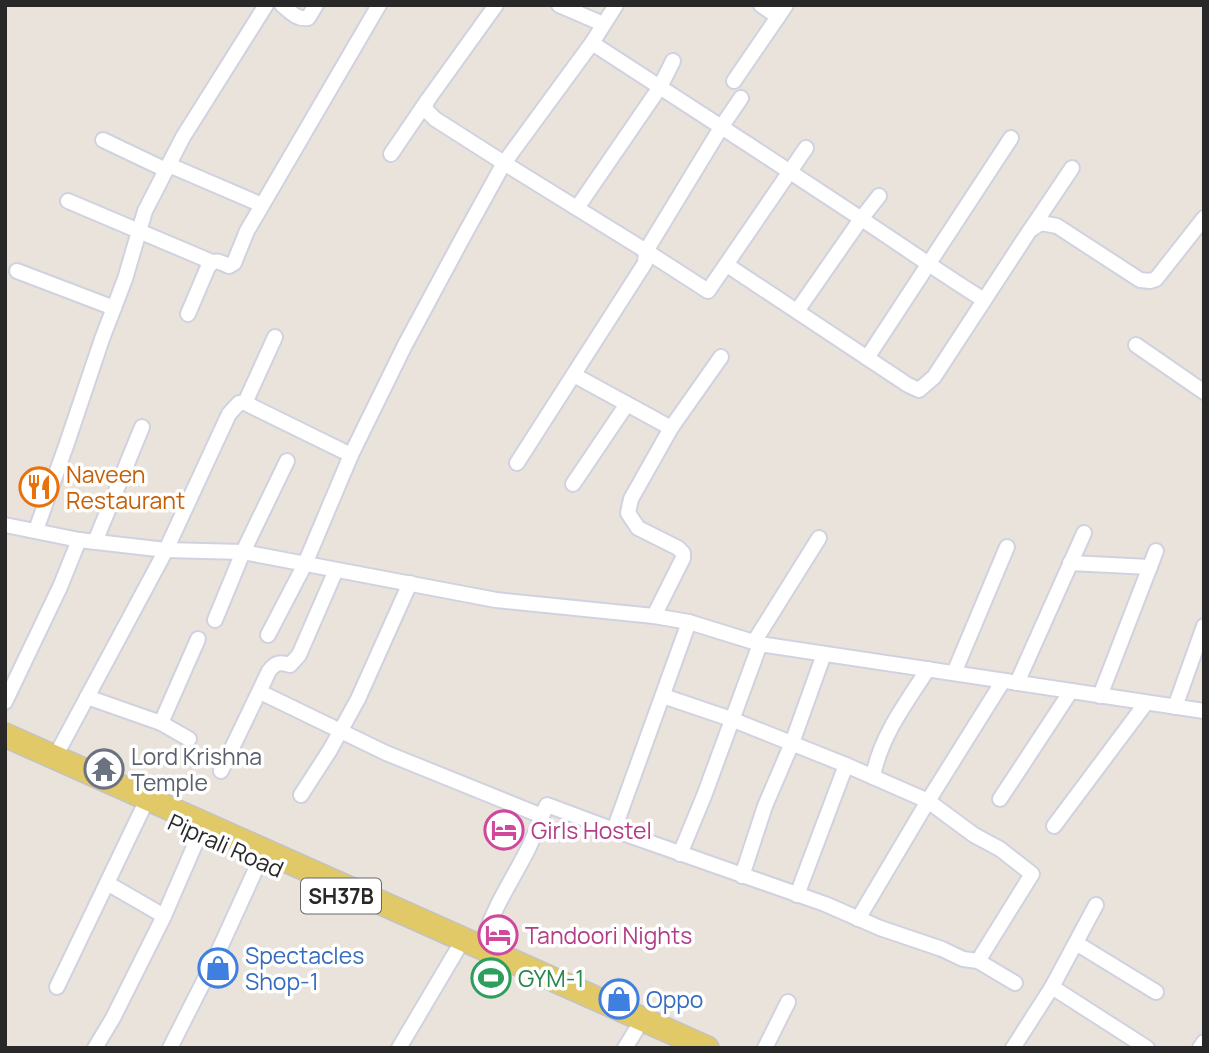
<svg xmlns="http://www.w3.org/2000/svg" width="1209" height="1053" font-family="Manrope,sans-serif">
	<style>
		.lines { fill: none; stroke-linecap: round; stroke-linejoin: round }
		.street-casing { stroke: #d0d2df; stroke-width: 18 }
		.primary-casing { stroke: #c3c3c3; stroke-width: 26 }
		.street { stroke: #fff; stroke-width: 14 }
		.primary { stroke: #e1c967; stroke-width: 23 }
		.labels { text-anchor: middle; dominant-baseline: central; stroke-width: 7; stroke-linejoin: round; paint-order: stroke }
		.shield { fill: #fff; stroke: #686868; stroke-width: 2 }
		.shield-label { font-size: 21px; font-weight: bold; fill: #282828 }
		.food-label { font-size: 23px; fill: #c56008; stroke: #fff; text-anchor: start }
		.worship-label { font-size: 23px; fill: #5b616d; stroke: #fff; text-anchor: start }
		.hotel-label { font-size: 23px; fill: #b23c85; stroke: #fff; text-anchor: start }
		.street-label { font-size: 23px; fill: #282828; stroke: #fff }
		.shop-label { font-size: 23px; fill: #366cbe; stroke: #fff; text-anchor: start }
		.leisure-label { font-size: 23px; fill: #27864d; stroke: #fff; text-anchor: start }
	</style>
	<rect width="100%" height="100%" fill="#e9e3db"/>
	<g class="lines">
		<g class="street-casing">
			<g id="street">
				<path d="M282,5C291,12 297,20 308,18L316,5"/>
				<polyline points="496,5 427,101 425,109 435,119 504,163 646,251 722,126 741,98"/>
				<polyline points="559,5 603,24"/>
				<polyline points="761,5 778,17"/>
				<path d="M592,43C682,101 771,159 860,218C901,245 942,274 984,300"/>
				<polyline points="734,81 786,5"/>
				<polyline points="103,140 166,170"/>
				<polyline points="391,154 427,101"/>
				<polyline points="169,165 262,205"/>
				<polyline points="68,201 212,262"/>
				<polyline points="577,208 660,87 673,61"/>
				<polyline points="1031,229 1072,168"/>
				<polyline points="727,265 908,385 919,390 934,377 1030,230 1041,223 1057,226 1140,280 1150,281 1156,279 1204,218"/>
				<polyline points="17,271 114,308"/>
				<polyline points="797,311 861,219 879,196"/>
				<path d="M188,314L208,267C216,258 219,262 229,266L234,263L247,231L379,5"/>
				<polyline points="1136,345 1204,392"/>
				<polyline points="867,358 1011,138"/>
				<polyline points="574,375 671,428"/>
				<polyline points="245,403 275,337"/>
				<polyline points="517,463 645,263 646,251 708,291 806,148"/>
				<polyline points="573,484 627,404"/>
				<polyline points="5,525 79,540 166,550 243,552 496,600 654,616 689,622 760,644 1204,711"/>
				<polyline points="36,530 66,446 102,339 125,279 145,211 183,137 266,5"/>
				<polyline points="95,542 142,427"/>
				<polyline points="1070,563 1150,567"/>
				<polyline points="654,616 683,558 683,553 678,548 638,528 628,513 631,499 671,428 721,357"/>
				<polyline points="215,620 243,552 287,461"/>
				<polyline points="268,635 305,564 351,455 405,345 462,239 504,163 592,43 616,5"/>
				<polyline points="754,642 819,538"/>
				<polyline points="954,673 1007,547"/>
				<polyline points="1017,683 1084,533"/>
				<polyline points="260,692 386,753 542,816"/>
				<polyline points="663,696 731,719 846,765"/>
				<polyline points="1100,696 1156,551"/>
				<polyline points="87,697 161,723 198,639"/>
				<polyline points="5,702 60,587 79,540"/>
				<polyline points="1175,707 1204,626"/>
				<polyline points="161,723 189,739"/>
				<polyline points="55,757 166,550 229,414 239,403 245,403 351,455"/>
				<path d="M221,771L269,671C276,662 280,662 290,665L299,655L336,570"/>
				<path d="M873,777C880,737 906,703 928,669"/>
				<polyline points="301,795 330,750 358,699 410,583"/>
				<polyline points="1000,799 1071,691"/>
				<polyline points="1054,826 1146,703"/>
				<polyline points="614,830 689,622"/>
				<polyline points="680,854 704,796 760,644"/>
				<polyline points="742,876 765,806 792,743 824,654"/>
				<polyline points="107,883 164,916"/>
				<polyline points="797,895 846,765 928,801 974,835 1000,849 1032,874 978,961"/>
				<polyline points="858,919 928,801 1003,681"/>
				<polyline points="1076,943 1156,992"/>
				<path d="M482,947C490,912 512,881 528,849C535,835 540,819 547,805L614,830L825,904L880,928L942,949L963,959L978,961L1015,983"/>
				<polyline points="57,987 143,808"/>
				<polyline points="1052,987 1147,1048"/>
				<polyline points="95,1048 113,1018 164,916 200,833"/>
				<polyline points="170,1048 213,963 260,860"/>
				<polyline points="399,1048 457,950"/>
				<polyline points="625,1048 636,1030"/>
				<polyline points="765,1048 788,1002"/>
				<polyline points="1013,1048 1052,987 1096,905"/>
				<polyline points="1200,1048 1204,1042"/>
			</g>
		</g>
		<g class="primary-casing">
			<polyline id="primary" points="5,735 707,1048"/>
		</g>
		<use href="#street" class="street"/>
		<use href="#primary" class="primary"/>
	</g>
	<defs>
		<g id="restaurant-ring" transform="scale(2.0125)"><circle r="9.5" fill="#fff" stroke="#e8710a" stroke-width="1.5"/><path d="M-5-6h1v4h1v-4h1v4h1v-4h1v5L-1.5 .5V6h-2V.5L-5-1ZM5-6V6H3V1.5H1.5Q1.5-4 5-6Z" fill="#e8710a"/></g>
		<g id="temple-ring" transform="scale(2.0125)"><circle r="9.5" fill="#fff" stroke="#6b7280" stroke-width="1.5"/><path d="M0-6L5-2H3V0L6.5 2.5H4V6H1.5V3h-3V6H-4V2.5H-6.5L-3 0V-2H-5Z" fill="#6b7280"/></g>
		<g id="hotel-ring" transform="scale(2.0125)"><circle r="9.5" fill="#fff" stroke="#d1479c" stroke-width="1.5"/><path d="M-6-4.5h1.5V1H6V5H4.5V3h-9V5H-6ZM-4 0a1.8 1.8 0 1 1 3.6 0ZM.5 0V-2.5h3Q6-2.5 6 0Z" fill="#d1479c"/></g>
		<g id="shop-ring" transform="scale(2.0125)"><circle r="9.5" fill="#fff" stroke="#3f7fe0" stroke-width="1.5"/><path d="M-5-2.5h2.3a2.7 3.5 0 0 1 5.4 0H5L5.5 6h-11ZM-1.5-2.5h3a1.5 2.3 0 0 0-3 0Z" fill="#3f7fe0"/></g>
		<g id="stadium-ring" transform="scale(2.0125)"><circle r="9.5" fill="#fff" stroke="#2e9e5b" stroke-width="1.5"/><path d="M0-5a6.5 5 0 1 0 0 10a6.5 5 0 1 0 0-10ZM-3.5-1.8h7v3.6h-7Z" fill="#2e9e5b"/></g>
	</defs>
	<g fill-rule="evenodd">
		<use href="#restaurant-ring" x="39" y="487"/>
		<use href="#temple-ring" x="104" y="769"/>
		<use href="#hotel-ring" x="504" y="830"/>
		<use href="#hotel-ring" x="498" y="935"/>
		<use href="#shop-ring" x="218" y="968"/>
		<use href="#stadium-ring" x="491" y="978"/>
		<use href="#shop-ring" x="619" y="999"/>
	</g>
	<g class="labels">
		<rect class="shield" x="301" y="878.5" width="80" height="35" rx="5"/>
		<g class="shield-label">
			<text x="341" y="896">SH37B</text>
		</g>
		<g class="food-label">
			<text x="66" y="474">Naveen<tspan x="66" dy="26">Restaurant</tspan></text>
		</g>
		<g class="worship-label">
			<text x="131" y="756">Lord Krishna<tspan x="131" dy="26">Temple</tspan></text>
		</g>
		<g class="hotel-label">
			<text x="531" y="830">Girls Hostel</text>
			<text x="525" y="935">Tandoori Nights</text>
		</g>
		<g class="street-label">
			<text transform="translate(226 845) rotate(24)">Piprali Road</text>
		</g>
		<g class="shop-label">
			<text x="245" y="955">Spectacles<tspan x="245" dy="26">Shop-1</tspan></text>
			<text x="646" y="999">Oppo</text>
		</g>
		<g class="leisure-label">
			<text x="518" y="978">GYM-1</text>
		</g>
	</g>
	<rect width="1209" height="1053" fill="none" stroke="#282828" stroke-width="14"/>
</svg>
